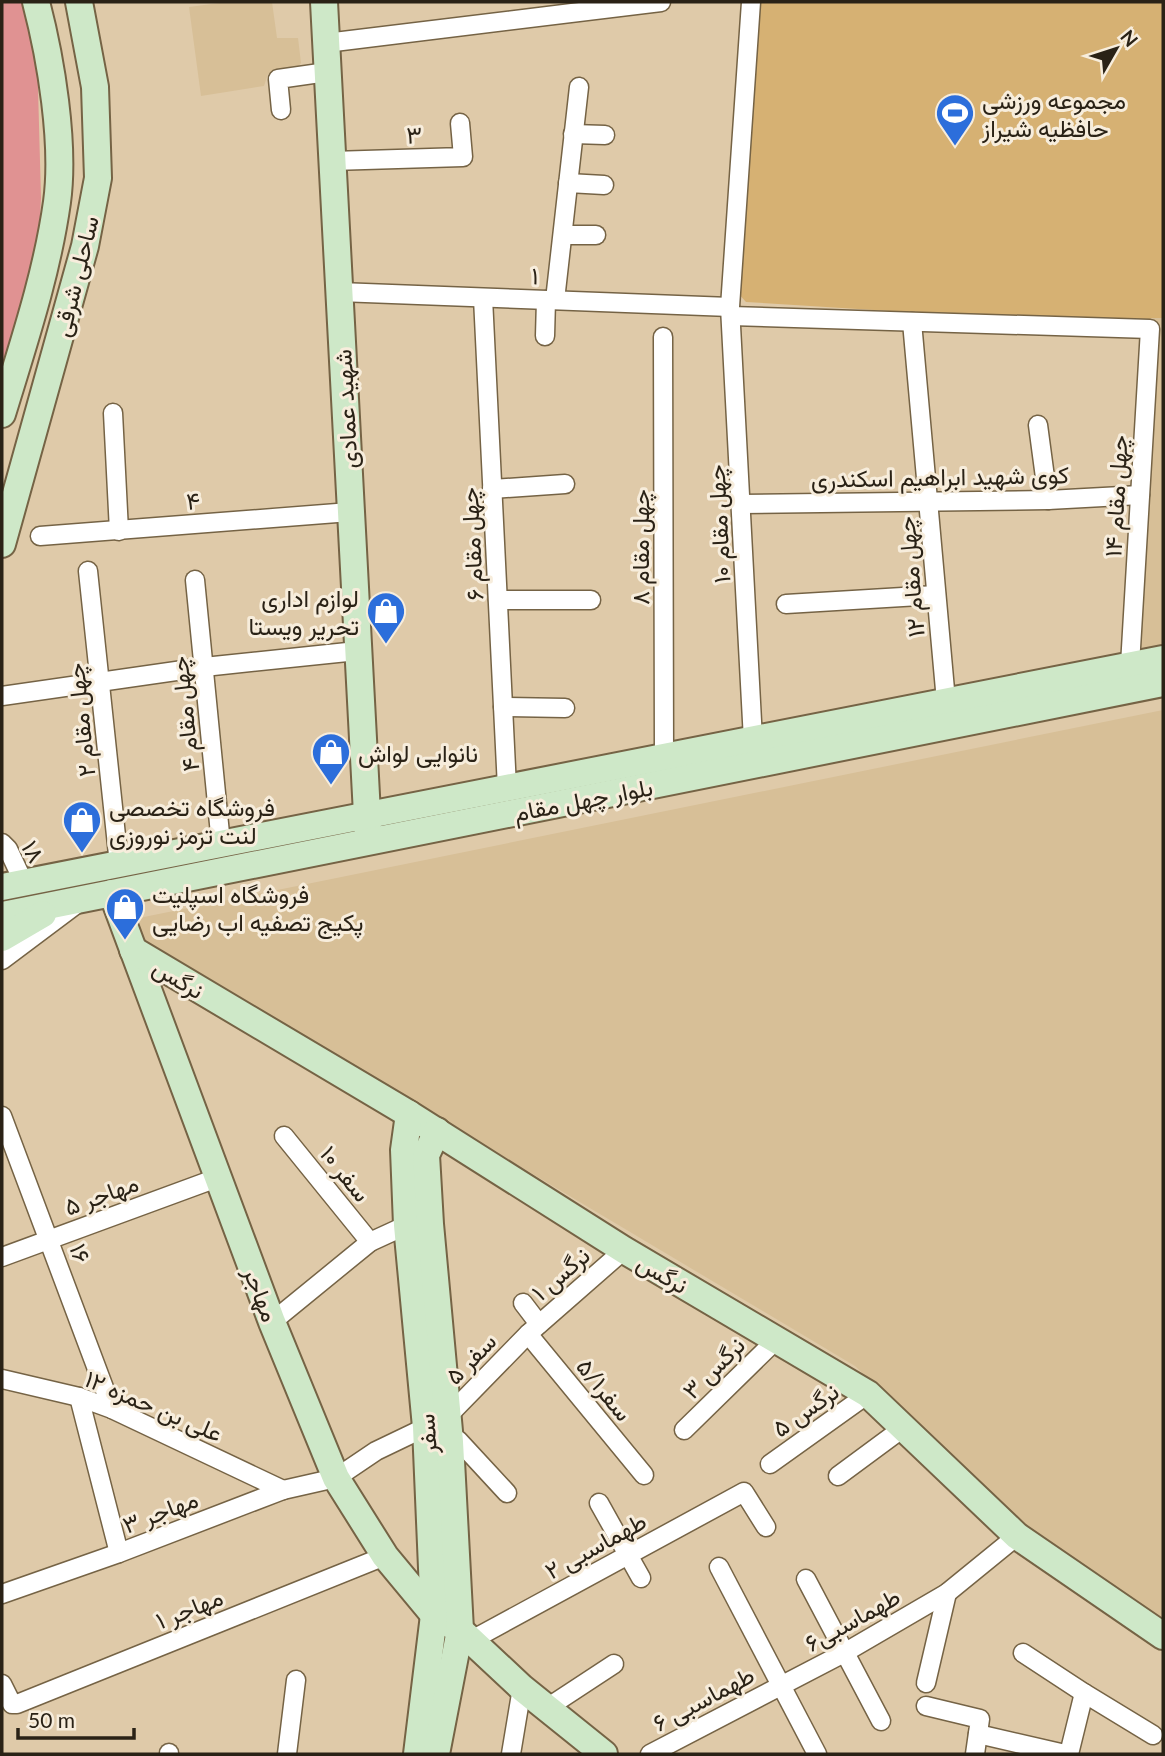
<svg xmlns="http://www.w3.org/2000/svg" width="1165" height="1756" font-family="Lato,Vazirmatn,sans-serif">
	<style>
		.built { fill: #d7bf97 }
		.green { fill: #d6b173 }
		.water { fill: #e09292 }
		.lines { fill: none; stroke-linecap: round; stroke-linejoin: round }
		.street-casing { stroke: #756345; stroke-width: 21 }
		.secondary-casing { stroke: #756345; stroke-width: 30 }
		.street { stroke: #fff; stroke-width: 18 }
		.secondary { stroke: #cee8c8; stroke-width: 26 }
		.labels { text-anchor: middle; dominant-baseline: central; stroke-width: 6; stroke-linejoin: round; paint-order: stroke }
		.poi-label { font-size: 24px; fill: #2a2216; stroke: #f7eddc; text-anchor: start }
		.street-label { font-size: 24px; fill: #2a2216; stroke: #f7eddc }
	</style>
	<rect width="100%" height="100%" fill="#dfcaa9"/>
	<g class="built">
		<polygon points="227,2 272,2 277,38 298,38 301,63 296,70 268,74 264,86 201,96 189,7"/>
		<polygon points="1152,318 1163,318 1163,647 1139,653"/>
		<polygon points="1163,710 1163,1626 1040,1543 855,1366 140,940 139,918"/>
	</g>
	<polygon class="green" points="757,2 1163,2 1163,318 1152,318 1132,326 746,302 737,292"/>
	<polygon class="water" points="2,2 25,2 40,49 38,88 41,198 38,252 2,377"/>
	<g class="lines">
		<g class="street-casing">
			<g id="street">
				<polyline points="751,2 730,307 753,740"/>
				<polyline points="326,43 661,2"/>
				<polyline points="281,110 278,79 327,72"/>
				<polyline points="573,134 605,135"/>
				<polyline points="332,161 463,157 460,123"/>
				<polyline points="568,183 604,185"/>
				<polyline points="564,235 596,235"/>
				<polyline points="339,292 730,307"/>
				<polyline points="483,298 507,788"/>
				<polyline points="555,300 579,87"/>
				<polyline points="731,316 1150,329 1130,665"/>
				<polyline points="912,322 946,701"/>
				<polyline points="545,336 546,300"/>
				<polyline points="663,337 664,757"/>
				<polyline points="113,413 119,531"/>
				<polyline points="1038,425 1048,500"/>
				<polyline points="492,489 565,484"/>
				<polyline points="741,504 1048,500 1140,495"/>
				<polyline points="40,536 350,512"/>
				<polyline points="88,571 119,864"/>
				<polyline points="195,580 221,844"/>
				<polyline points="498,600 591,600"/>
				<polyline points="786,604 936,595"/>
				<polyline points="2,696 204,667 357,651"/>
				<polyline points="503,707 565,708"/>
				<polyline points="2,843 8,849 24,883"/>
				<polyline points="2,960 78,903"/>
				<polyline points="2,1116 112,1409"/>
				<polyline points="284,1136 370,1242"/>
				<polyline points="2,1257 217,1178"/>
				<polyline points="523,1303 539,1324"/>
				<polyline points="272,1322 370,1242 407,1225"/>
				<polyline points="528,1334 644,1475"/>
				<polyline points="2,1379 79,1397 112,1409 283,1490"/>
				<polyline points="79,1397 119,1553"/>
				<polyline points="447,1417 528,1334 624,1250"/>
				<polyline points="684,1430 777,1339"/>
				<polyline points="450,1442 458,1440 507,1493"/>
				<polyline points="770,1464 868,1394"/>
				<polyline points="838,1476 903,1428"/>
				<polyline points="599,1503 641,1578"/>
				<polyline points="719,1567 817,1754"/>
				<polyline points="806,1579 881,1721"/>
				<polyline points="2,1594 119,1553 283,1490 336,1478 376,1451 426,1427"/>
				<polyline points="470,1641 744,1492 766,1527"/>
				<polyline points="1023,1653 1084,1693 1153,1735"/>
				<polyline points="926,1683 947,1593"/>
				<polyline points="2,1684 12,1704 17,1704 385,1556"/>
				<polyline points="926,1706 980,1719 975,1754"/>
				<polyline points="547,1708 614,1664"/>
				<polyline points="978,1734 1065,1754"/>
				<polyline points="169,1754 169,1753"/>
				<polyline points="287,1754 296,1680"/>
				<polyline points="511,1754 522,1688"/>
				<polyline points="650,1754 844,1653 947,1593 1017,1536"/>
				<polyline points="1069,1754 1084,1693"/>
			</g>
		</g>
		<g class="secondary-casing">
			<g id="secondary">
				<polyline points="324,2 368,833"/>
				<path d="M2,414C23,345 47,274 57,202C65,144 51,59 36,2"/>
				<polyline points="2,544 85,246 98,178 95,87 79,2"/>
				<polyline points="2,887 1163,659"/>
				<polyline points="112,893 272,1322 336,1478 385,1556 434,1615 460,1630 522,1688 604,1754"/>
				<polyline points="2,915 1163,683"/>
				<polyline points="2,938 43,914"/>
				<polyline points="133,950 409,1114 624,1250 868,1394 1017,1536 1163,1636"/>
				<polyline points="409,1114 404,1150 407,1225 426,1427 434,1615 417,1754"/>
				<polyline points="436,1754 460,1630 450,1442 430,1224 426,1155 437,1131"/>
			</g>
		</g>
		<use href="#street" class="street"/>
		<use href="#secondary" class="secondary"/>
	</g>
	<defs>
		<g id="stadium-pin" transform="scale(2.0125)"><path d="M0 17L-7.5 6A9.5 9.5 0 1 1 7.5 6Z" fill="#2c6edb" stroke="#f7eddc"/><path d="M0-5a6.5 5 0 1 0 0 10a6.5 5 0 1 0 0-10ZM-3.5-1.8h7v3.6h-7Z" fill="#fff"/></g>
		<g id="shop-pin" transform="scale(2.0125)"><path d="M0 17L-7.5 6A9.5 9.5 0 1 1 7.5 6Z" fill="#2c6edb" stroke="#f7eddc"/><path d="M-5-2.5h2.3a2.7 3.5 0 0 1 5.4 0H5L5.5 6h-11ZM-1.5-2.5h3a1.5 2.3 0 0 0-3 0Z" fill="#fff"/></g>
	</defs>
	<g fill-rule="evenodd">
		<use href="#stadium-pin" x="955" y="113"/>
		<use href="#shop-pin" x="386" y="611"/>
		<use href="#shop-pin" x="331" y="752"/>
		<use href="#shop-pin" x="82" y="820"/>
		<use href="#shop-pin" x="125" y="907"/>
	</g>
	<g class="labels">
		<g class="poi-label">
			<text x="982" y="99">مجموعه ورزشی<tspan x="982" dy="28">حافظیه شیراز</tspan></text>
			<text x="359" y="597" text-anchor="end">لوازم اداری<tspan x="359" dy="28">تحریر ویستا</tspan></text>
			<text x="358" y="752">نانوایی لواش</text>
			<text x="109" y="806">فروشگاه تخصصی<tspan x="109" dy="28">لنت ترمز نوروزی</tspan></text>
			<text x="152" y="893">فروشگاه اسپلیت<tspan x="152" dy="28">پکیج تصفیه اب رضایی</tspan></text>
		</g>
		<g class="street-label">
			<text transform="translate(414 134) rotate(-2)">۳</text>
			<text transform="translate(535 275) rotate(2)">۱</text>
			<text transform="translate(75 276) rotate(-76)">ساحلی شرقی</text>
			<text transform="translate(345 409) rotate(-93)">شهید عمادی</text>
			<text transform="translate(940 476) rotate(-1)">کوی شهید ابراهیم اسکندری</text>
			<text transform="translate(1115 496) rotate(-87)">چهل مقام ۱۴</text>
			<text transform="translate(193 500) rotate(-5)">۴</text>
			<text transform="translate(718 524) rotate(-93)">چهل مقام ۱۰</text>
			<text transform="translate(471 544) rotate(-93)">چهل مقام ۶</text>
			<text transform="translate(639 547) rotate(-90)">چهل مقام ۸</text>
			<text transform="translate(910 577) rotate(-95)">چهل مقام ۱۲</text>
			<text transform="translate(184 714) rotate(-96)">چهل مقام ۴</text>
			<text transform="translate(80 720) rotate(-96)">چهل مقام ۲</text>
			<text transform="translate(583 799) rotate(-11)">بلوار چهل مقام</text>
			<text transform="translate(34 851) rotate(61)">۱۸</text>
			<text transform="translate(179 978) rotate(31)">نرگس</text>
			<text transform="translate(346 1173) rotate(51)">۱۰ سفر</text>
			<text transform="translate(101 1194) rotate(-20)">۵ مهاجر</text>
			<text transform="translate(81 1253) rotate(70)">۱۶</text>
			<text transform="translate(560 1273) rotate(-41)">۱ نرگس</text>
			<text transform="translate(663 1273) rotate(30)">نرگس</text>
			<text transform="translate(262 1294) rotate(69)">مهاجر</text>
			<text transform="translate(470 1358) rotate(-46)">۵ سفر</text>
			<text transform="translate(713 1367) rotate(-45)">۳ نرگس</text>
			<text transform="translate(605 1389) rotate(51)">۵/۱سفر</text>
			<text transform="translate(154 1405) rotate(23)">۱۲ علی بن حمزه</text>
			<text transform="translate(805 1409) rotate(-35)">۵ نرگس</text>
			<text transform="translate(426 1434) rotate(-94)">سفر</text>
			<text transform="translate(160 1511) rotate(-21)">۳ مهاجر</text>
			<text transform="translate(595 1545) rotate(-29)">۲ طهماسبی</text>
			<text transform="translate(189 1608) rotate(-22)">۱ مهاجر</text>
			<text transform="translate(852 1619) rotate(-29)">۶طهماسبی</text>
			<text transform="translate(703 1698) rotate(-28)">۶ طهماسبی</text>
		</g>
	</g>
	<rect width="1165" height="1756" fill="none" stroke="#2a2216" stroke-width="7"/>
	<g transform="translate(1116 49) rotate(51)" stroke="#f7eddc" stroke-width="5" paint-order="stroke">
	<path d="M0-5L12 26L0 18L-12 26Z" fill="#2a2216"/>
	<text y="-10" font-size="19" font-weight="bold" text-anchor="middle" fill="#2a2216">N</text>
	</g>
	<path d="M18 1728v10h116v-10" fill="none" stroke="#2a2216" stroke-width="3.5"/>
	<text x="28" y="1728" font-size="21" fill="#2a2216" stroke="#f7eddc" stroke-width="5" paint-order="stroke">50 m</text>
</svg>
